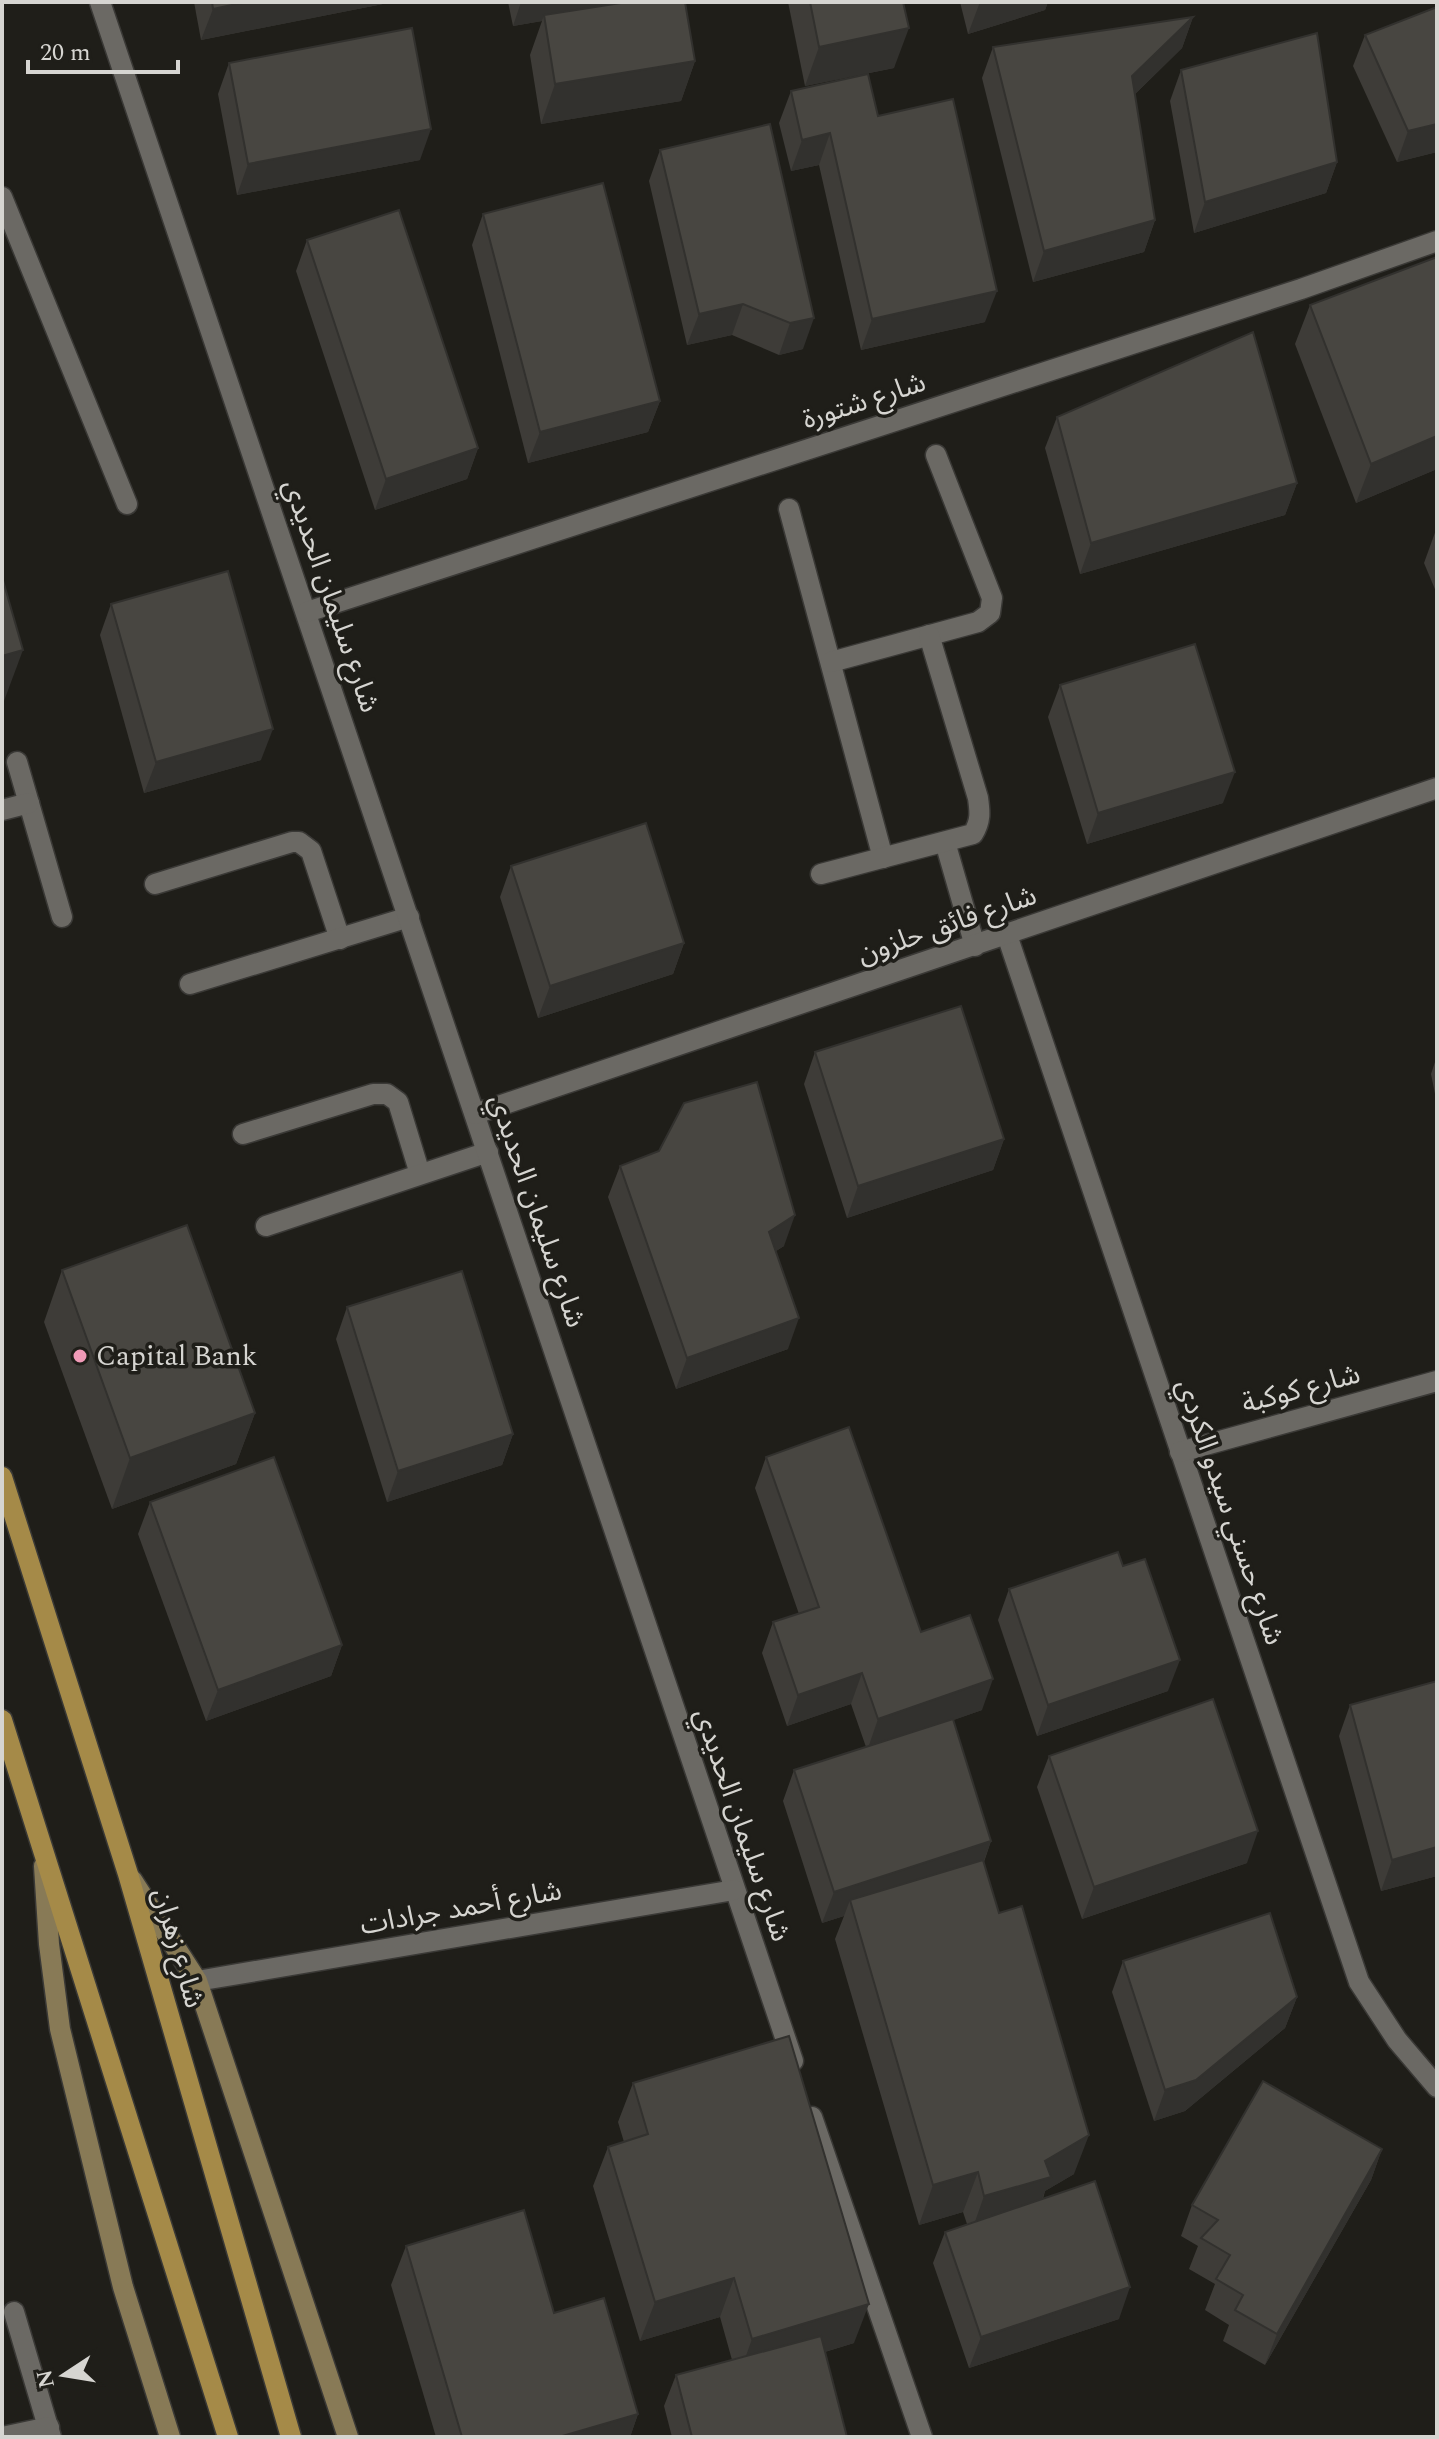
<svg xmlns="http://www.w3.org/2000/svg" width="1439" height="2439" font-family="Spectral,'Noto Sans Arabic',serif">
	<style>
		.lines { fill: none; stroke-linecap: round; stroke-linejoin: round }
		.lane-casing { stroke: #3a3936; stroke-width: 23 }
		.street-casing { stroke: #3a3936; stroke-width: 23 }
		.secondary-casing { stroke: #3a3936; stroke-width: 23 }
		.primary-casing { stroke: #3a3936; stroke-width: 23 }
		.lane { stroke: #6b6964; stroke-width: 20 }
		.street { stroke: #6b6964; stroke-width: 20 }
		.secondary { stroke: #887a56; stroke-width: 20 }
		.primary { stroke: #a58a48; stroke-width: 20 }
		.wall { fill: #3e3c38 }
		.shaded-wall { fill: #32312e }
		.building { fill: #484641; stroke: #32312e; stroke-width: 2 }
		.poi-dot { fill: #f09ab7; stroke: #1f1e19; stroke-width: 3 }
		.labels { text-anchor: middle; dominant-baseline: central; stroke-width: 7; stroke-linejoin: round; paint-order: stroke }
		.street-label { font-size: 28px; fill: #d6d5d1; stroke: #1f1e19 }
		.poi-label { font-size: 28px; fill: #d6d5d1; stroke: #1f1e19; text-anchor: start }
	</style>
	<rect width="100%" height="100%" fill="#1f1e19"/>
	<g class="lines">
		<g class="lane-casing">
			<g id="lane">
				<polyline points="2,197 127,504"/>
				<polyline points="789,509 883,858"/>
				<polyline points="831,662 978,622 990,613 992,598 936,455"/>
				<polyline points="17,762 62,917"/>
				<polyline points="2,810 29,803"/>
				<polyline points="945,842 975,946"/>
				<path d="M821,874L973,834C981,821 980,812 978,798L929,635"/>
				<polyline points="155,884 292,842 299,842 311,851 340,939"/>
				<polyline points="190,984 409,917"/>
				<polyline points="243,1134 373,1094 387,1094 398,1102 420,1174"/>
				<polyline points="266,1226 488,1152"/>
				<polyline points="14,2312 51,2437"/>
				<polyline points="2,2437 49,2427"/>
			</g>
		</g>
		<g class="street-casing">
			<g id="street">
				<polyline points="100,2 793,2061"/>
				<polyline points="307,612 1301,289 1437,241"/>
				<polyline points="1007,935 1359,1982 1397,2040 1437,2087"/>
				<polyline points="475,1114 1437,788"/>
				<polyline points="1180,1452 1437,1381"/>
				<polyline points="197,1981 734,1890"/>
				<polyline points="812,2117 922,2437"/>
			</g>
		</g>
		<g class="secondary-casing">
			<g id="secondary">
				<polyline points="44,1866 49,1944 60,2029 123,2287 170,2437"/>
				<polyline points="132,1880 197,1981 348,2437"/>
			</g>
		</g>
		<g class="primary-casing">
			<g id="primary">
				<polyline points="2,1477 128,1874 291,2437"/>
				<polyline points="2,1720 228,2437"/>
			</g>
		</g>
		<use href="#lane" class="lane"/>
		<use href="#street" class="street"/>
		<use href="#secondary" class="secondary"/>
		<use href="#primary" class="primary"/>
	</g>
	<g class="wall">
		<polygon points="194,2 393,2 201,40"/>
		<polygon points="508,2 685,2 695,61 681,101 541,124 530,55 542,21 513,26"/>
		<polygon points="788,2 903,2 894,68 805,86"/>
		<polygon points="960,2 1048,2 1045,10 968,34"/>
		<polygon points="1193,17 1182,48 1135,94 1155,220 1144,252 1033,282 982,78 993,47"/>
		<polygon points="1365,35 1437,152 1397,162 1353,66"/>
		<polygon points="229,63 420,160 237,195 218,94"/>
		<polygon points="1181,70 1337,162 1326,193 1194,233 1170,101"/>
		<polygon points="791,91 878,116 985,322 861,350 819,165 791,171 779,123"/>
		<polygon points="770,124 803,349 779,355 732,335 687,345 649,181 660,150"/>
		<polygon points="483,214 660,401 648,432 528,463 472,245"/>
		<polygon points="307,240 478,448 467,479 375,510 296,271"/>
		<polygon points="1310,305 1437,469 1356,503 1295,344"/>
		<polygon points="1057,417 1297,483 1285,515 1080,574 1045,448"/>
		<polygon points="1437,527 1437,594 1424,563"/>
		<polygon points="111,604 261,760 144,793 100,635"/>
		<polygon points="1060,685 1223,803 1087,844 1048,717"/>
		<polygon points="511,866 684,943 673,974 538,1018 500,897"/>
		<polygon points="815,1052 1004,1139 993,1170 847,1218 804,1084"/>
		<polygon points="1437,1056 1437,1104 1431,1074"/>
		<polygon points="620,1166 784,1246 776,1251 788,1349 676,1389 608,1197"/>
		<polygon points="62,1270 255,1413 236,1464 112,1509 44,1322"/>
		<polygon points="347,1307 513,1434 502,1465 387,1502 336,1339"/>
		<polygon points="766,1457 921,1632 982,1710 953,1720 991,1841 984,1862 1074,2174 1045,2191 1043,2199 1119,2319 969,2368 933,2263 945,2232 967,2224 963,2212 919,2225 835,1939 844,1916 822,1923 783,1801 794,1770 866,1747 851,1704 787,1726 762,1653 773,1622 799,1614 755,1488"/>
		<polygon points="150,1502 342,1645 331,1676 206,1721 138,1534"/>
		<polygon points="1009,1589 1168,1691 1037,1736 998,1620"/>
		<polygon points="1350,1705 1437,1876 1381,1891 1339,1736"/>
		<polygon points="1049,1756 1247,1863 1082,1919 1037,1787"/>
		<polygon points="1123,1961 1297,1997 1285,2028 1185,2111 1154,2121 1112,1992"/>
		<polygon points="633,2083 854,2343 825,2352 847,2437 672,2437 664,2406 676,2375 732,2360 720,2317 640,2341 593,2186 608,2147 624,2142 618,2122"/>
		<polygon points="1382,2149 1371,2180 1265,2365 1223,2341 1229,2325 1205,2310 1215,2284 1189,2269 1198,2246 1181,2236 1192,2205"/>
		<polygon points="406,2246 554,2313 638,2414 630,2437 436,2437 391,2285"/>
	</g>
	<g class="shaded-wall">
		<polygon points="246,2 393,2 201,40 213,9"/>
		<polygon points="521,2 612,2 609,10 544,15 542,21 513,26"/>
		<polygon points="980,2 1048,2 1045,10 968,34"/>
		<polygon points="1193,17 1182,48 1121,108 1132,76"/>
		<polygon points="909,28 894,68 805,86 819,47"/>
		<polygon points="695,61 681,101 541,124 555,84"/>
		<polygon points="1437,124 1437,152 1397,162 1408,131"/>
		<polygon points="431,129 420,160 237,195 248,164"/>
		<polygon points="830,133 819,165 791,171 802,140"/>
		<polygon points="1337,162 1326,193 1194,233 1205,202"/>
		<polygon points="1155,220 1144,252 1033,282 1044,251"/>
		<polygon points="997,291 985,322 861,350 872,319"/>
		<polygon points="743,304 732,335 687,345 699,314"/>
		<polygon points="814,318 803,349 779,355 790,323"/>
		<polygon points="660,401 648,432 528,463 540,432"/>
		<polygon points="1437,436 1437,469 1356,503 1371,464"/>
		<polygon points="478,448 467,479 375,510 386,479"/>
		<polygon points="1297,483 1285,515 1080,574 1091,543"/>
		<polygon points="23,650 4,701 2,702 2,656"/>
		<polygon points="273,729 261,760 144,793 156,762"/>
		<polygon points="1235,772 1223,803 1087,844 1098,813"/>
		<polygon points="684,943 673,974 538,1018 550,986"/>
		<polygon points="1004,1139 993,1170 847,1218 858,1186"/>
		<polygon points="795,1215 784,1246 757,1263 769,1232"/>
		<polygon points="799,1318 788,1349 676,1389 687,1358"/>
		<polygon points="255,1413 236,1464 112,1509 130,1458"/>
		<polygon points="513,1434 502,1465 387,1502 398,1471"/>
		<polygon points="342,1645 331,1676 206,1721 218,1690"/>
		<polygon points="1180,1660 1168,1691 1037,1736 1048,1705"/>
		<polygon points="862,1673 851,1704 787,1726 798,1695"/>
		<polygon points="993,1679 982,1710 867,1751 878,1719"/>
		<polygon points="1258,1831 1247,1863 1082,1919 1094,1887"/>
		<polygon points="991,1841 980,1872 850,1900 844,1916 822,1923 834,1892"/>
		<polygon points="1437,1847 1437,1876 1381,1891 1392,1860"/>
		<polygon points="1297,1997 1285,2028 1185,2111 1154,2121 1165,2090"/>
		<polygon points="1089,2135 1074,2174 1045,2191 1036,2216 970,2236 984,2196"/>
		<polygon points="1382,2149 1371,2180 1265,2365 1277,2334"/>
		<polygon points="978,2172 963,2212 919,2225 933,2185"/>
		<polygon points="734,2278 720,2317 640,2341 655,2302"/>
		<polygon points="1130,2287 1119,2319 969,2368 981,2337"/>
		<polygon points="869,2304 854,2343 738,2378 752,2339"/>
		<polygon points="638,2414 630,2437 559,2437"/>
	</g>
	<g class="building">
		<polygon points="212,2 246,2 213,9"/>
		<polygon points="627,2 685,2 695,61 555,84 544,15"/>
		<polygon points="810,2 903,2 909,28 819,47"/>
		<polygon points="1437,7 1437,124 1408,131 1365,35"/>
		<polygon points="1193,17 1132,76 1155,220 1044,251 993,47"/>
		<polygon points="412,28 431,129 248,164 229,63"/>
		<polygon points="1317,33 1337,162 1205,202 1181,70"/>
		<polygon points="868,74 878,116 953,99 997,291 872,319 830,133 802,140 791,91"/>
		<polygon points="770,124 814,318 790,323 743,304 699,314 660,150"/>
		<polygon points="603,183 660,401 540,432 483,214"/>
		<polygon points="399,210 478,448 386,479 307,240"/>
		<polygon points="1437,257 1437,436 1371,464 1310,305"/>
		<polygon points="1253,332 1297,483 1091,543 1057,417"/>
		<polygon points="228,571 273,729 156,762 111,604"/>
		<polygon points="2,577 23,650 2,656"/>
		<polygon points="1195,644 1235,772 1098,813 1060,685"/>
		<polygon points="646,823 684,943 550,986 511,866"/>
		<polygon points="961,1006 1004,1139 858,1186 815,1052"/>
		<polygon points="757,1082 795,1215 769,1232 799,1318 687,1358 620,1166 659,1151 684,1103"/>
		<polygon points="187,1225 255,1413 130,1458 62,1270"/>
		<polygon points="462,1271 513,1434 398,1471 347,1307"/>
		<polygon points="849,1427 921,1632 970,1615 993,1679 878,1719 862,1673 798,1695 773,1622 819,1607 766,1457"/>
		<polygon points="274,1457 342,1645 218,1690 150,1502"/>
		<polygon points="1118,1552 1123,1566 1145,1559 1180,1660 1048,1705 1009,1589"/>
		<polygon points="1437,1681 1437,1847 1392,1860 1350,1705"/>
		<polygon points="1213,1699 1258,1831 1094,1887 1049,1756"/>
		<polygon points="953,1719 991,1841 834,1892 794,1770"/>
		<polygon points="983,1860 999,1913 1022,1906 1089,2135 1045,2161 1051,2177 984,2196 978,2172 933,2185 850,1900"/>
		<polygon points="1270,1913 1297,1997 1196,2080 1165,2090 1123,1961"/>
		<polygon points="789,2036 869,2304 752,2339 734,2278 655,2302 608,2147 648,2134 633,2083"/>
		<polygon points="1263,2081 1382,2149 1277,2334 1235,2310 1243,2295 1216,2279 1230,2255 1201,2238 1218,2220 1192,2205"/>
		<polygon points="1095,2181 1130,2287 981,2337 945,2232"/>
		<polygon points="524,2210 554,2313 604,2298 638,2414 559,2437 462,2437 406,2246"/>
		<polygon points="821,2336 847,2437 692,2437 676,2375"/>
	</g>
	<circle class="poi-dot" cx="80" cy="1356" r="8"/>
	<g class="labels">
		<g class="street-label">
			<text transform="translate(864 401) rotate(-18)">شارع شتورة</text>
			<text transform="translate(331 596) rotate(71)">شارع سليمان الحديدي</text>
			<text transform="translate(947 925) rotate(-19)">شارع فائق حلزون</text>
			<text transform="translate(537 1211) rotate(71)">شارع سليمان الحديدي</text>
			<text transform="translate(1301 1389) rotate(-15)">شارع كوكبة</text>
			<text transform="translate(1230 1512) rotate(71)">شارع حسني سيدو الكردي</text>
			<text transform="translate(742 1825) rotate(71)">شارع سليمان الحديدي</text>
			<text transform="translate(461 1908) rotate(-10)">شارع أحمد جرادات</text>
			<text transform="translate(178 1948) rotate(74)">شارع زهران</text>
		</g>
		<g class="poi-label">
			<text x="96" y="1356">Capital Bank</text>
		</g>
	</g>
	<rect width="1439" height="2439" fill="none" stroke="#d6d5d1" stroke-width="8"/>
	<g transform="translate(64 2375) rotate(258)" stroke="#1f1e19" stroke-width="6" paint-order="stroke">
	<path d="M0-6L14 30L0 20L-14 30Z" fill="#d6d5d1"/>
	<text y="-12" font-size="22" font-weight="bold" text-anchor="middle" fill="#d6d5d1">N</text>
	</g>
	<path d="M28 60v12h150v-12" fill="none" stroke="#d6d5d1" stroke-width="4"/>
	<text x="40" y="60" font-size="24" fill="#d6d5d1" stroke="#1f1e19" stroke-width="6" paint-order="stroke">20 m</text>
</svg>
